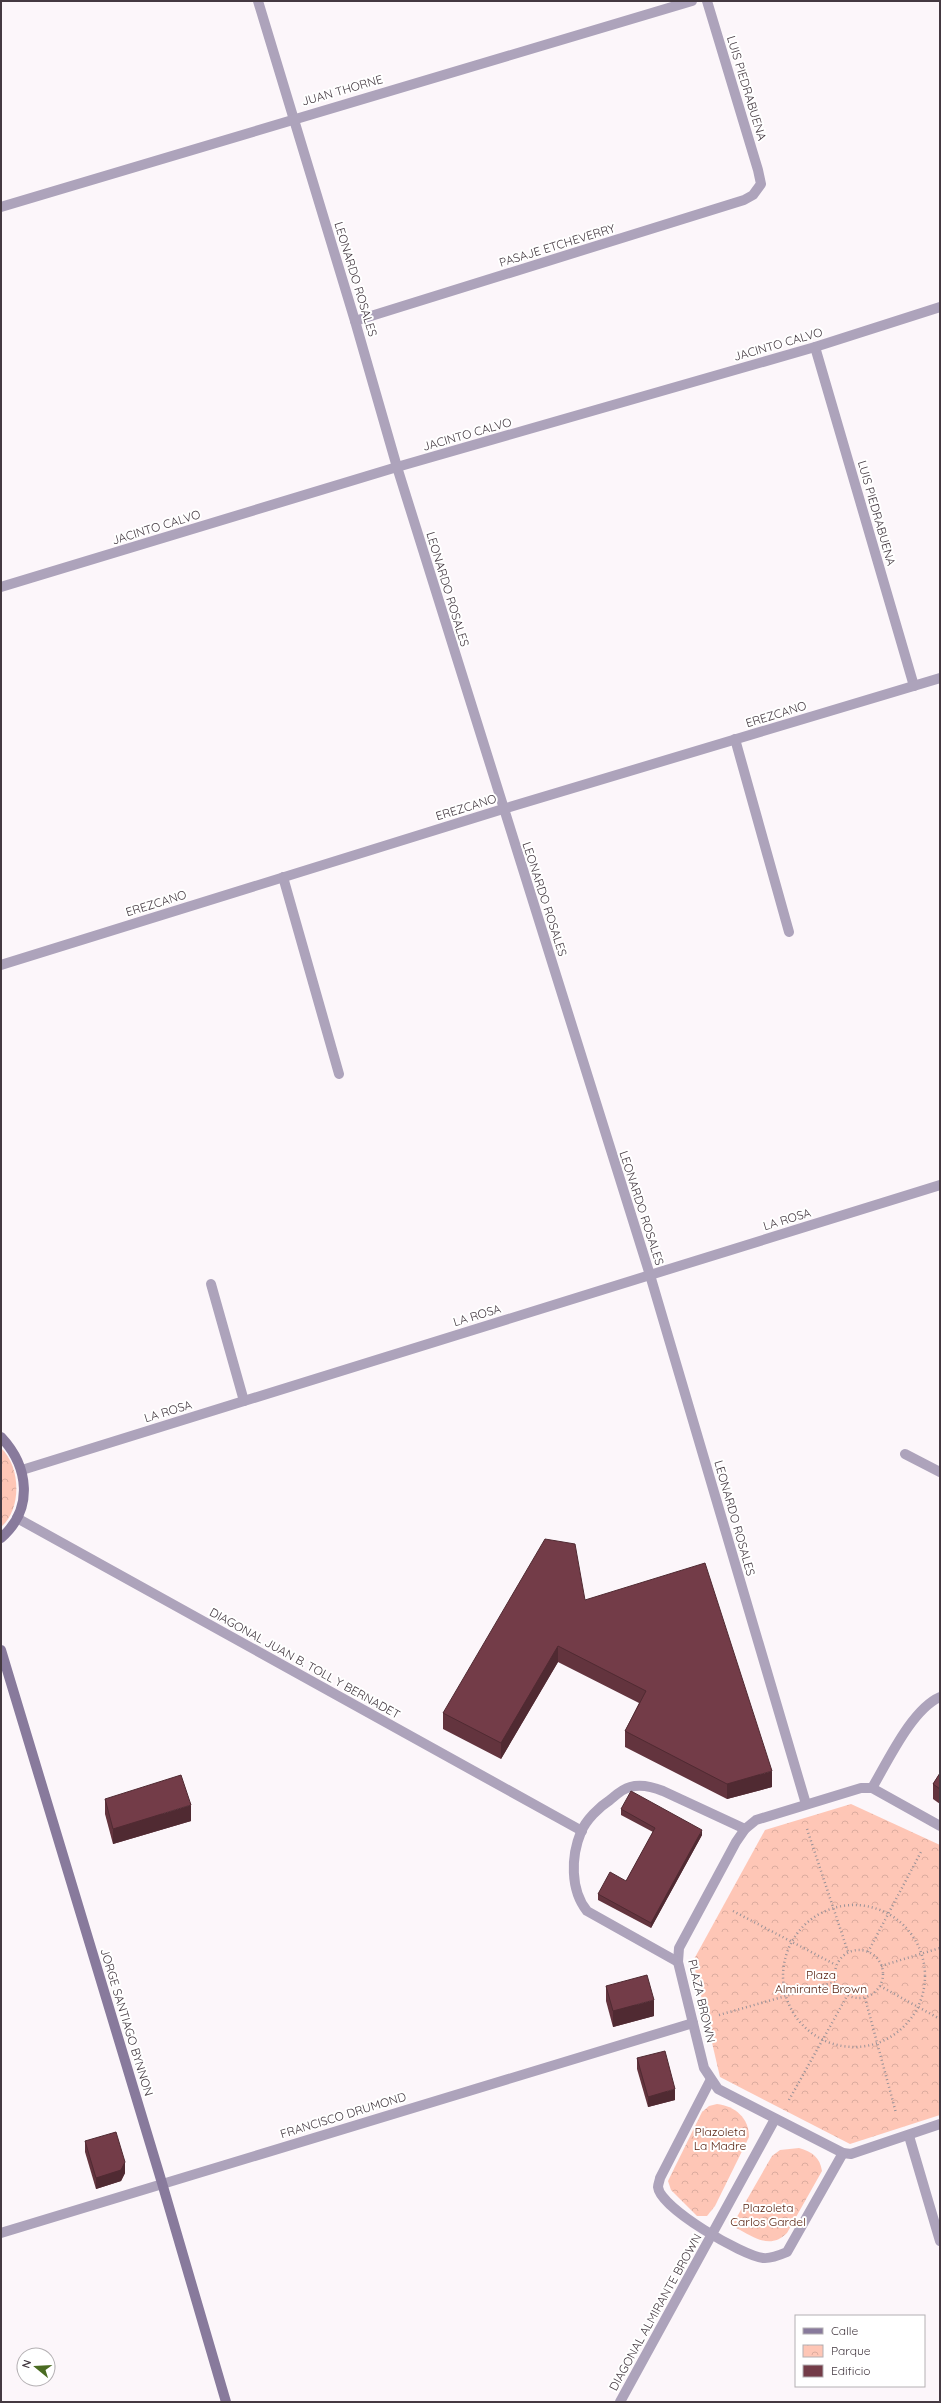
<svg xmlns="http://www.w3.org/2000/svg" width="941" height="2403" font-family="Quicksand,sans-serif">
	<style>
		.park { fill: url(#park-crowns) }
		.lines { fill: none; stroke-linecap: round; stroke-linejoin: round }
		.path { stroke: #9a9298; stroke-width: 2.5; stroke-dasharray: 1 3; stroke-linecap: butt }
		.lane { stroke: #ada3bb; stroke-width: 10 }
		.street { stroke: #ada3bb; stroke-width: 10 }
		.secondary { stroke: #887a9c; stroke-width: 10 }
		.wall { fill: #63343e }
		.shaded-wall { fill: #502a32 }
		.building { fill: #733c48; stroke: #502a32 }
		.labels { text-anchor: middle; dominant-baseline: central; stroke-width: 4; stroke-linejoin: round; paint-order: stroke }
		.street-label { font-size: 12px; fill: #443941; stroke: #fff }
		.park-label { font-size: 12px; fill: #541d0b; stroke: #fff }
	</style>
	<defs>
		<pattern id="park-crowns" width="20" height="18" patternUnits="userSpaceOnUse"><rect width="20" height="18" fill="#fec6b6"/><path d="M2 6a3 3 0 1 1 6 0M12 15a3 3 0 1 1 6 0" fill="none" stroke="#dbab9e"/></pattern>
	</defs>
	<rect width="100%" height="100%" fill="#fcf6fa"/>
	<g class="park">
		<path d="M1,1448C21,1467 22,1509 1,1527Z"/>
		<polygon points="851,1804 940,1845 940,2115 850,2144 720,2077 693,1961 765,1830"/>
		<path d="M717,2104C735,2106 749,2118 749,2137L715,2206L707,2216H697L671,2190L668,2181L702,2112L709,2106Z"/>
		<path d="M799,2148C812,2152 820,2157 822,2171L787,2233C770,2250 754,2237 736,2228L734,2222L772,2156L780,2150Z"/>
	</g>
	<g class="lines">
		<g class="path">
			<polyline points="807,1829 848,1952"/>
			<circle cx="854" cy="1976" r="71"/>
			<polyline points="733,1911 836,1965"/>
			<circle cx="859" cy="1974" r="24"/>
			<polyline points="868,1952 922,1850"/>
			<polyline points="881,1966 940,1948"/>
			<polyline points="880,1986 940,2019"/>
			<polyline points="865,1998 896,2113"/>
			<polyline points="719,2015 835,1982"/>
			<polyline points="789,2100 847,1996"/>
		</g>
		<g class="lane">
			<polyline points="735,739 789,932"/>
			<polyline points="283,877 339,1074"/>
			<polyline points="211,1284 244,1401"/>
			<polyline points="905,1454 940,1472"/>
		</g>
		<g class="street">
			<polyline points="258,1 355,321 397,467 650,1275 806,1804"/>
			<polyline points="1,207 692,1"/>
			<polyline points="355,321 744,200 753,195 761,184 758,170 707,1"/>
			<polyline points="815,347 914,686"/>
			<polyline points="1,587 397,467 815,347 940,307"/>
			<polyline points="1,965 503,809 940,678"/>
			<polyline points="22,1470 940,1185"/>
			<polyline points="17,1518 582,1831"/>
			<path d="M872,1788C888,1761 912,1709 940,1697"/>
			<polyline points="940,1826 872,1788 861,1788 756,1820 745,1829 736,1842 679,1948 678,1962 704,2068 718,2089 843,2153 851,2154 940,2124"/>
			<path d="M678,1962L587,1911C570,1890 571,1856 581,1832C586,1820 599,1807 610,1800C616,1795 622,1789 630,1787C641,1784 653,1787 663,1791L745,1829"/>
			<path d="M710,2081L660,2178C660,2180 658,2184 658,2187C660,2208 743,2256 763,2258C771,2259 780,2255 787,2252L843,2153"/>
			<polyline points="909,2136 940,2241"/>
			<polyline points="1,2233 693,2023"/>
			<polyline points="620,2402 775,2119"/>
		</g>
		<g class="secondary">
			<path d="M1,1437C29,1467 34,1509 1,1538"/>
			<polyline points="1,1650 162,2183 226,2402"/>
		</g>
	</g>
	<g class="wall">
		<polygon points="585,1600 772,1787 727,1799 625,1747 625,1731 639,1703 558,1662 501,1759 443,1729 443,1713"/>
		<polygon points="940,1773 940,1804 933,1799 933,1784"/>
		<polygon points="105,1799 191,1821 113,1844 105,1814"/>
		<polygon points="621,1809 702,1835 651,1928 598,1900 598,1894 626,1881 653,1832 621,1815"/>
		<polygon points="606,1986 654,2016 613,2027 606,2001"/>
		<polygon points="637,2058 675,2100 648,2107 637,2069"/>
		<polygon points="85,2141 125,2173 121,2181 96,2189 85,2152"/>
	</g>
	<g class="shaded-wall">
		<polygon points="558,1646 558,1662 501,1759 501,1743"/>
		<polygon points="772,1771 772,1787 727,1799 727,1784"/>
		<polygon points="191,1805 191,1821 113,1844 113,1829"/>
		<polygon points="702,1830 702,1835 651,1928 651,1923"/>
		<polygon points="654,2000 654,2016 613,2027 613,2011"/>
		<polygon points="675,2089 675,2100 648,2107 648,2097"/>
		<polygon points="125,2162 125,2173 121,2181 96,2189 96,2178"/>
	</g>
	<g class="building">
		<polygon points="545,1539 575,1544 585,1600 705,1563 772,1771 727,1784 625,1731 646,1691 558,1646 501,1743 443,1713"/>
		<polygon points="940,1773 940,1789 933,1784"/>
		<polygon points="181,1775 191,1805 113,1829 105,1799"/>
		<polygon points="631,1791 702,1830 651,1923 598,1894 610,1872 626,1881 655,1828 621,1809"/>
		<polygon points="647,1975 654,2000 613,2011 606,1986"/>
		<polygon points="665,2051 675,2089 648,2097 637,2058"/>
		<polygon points="116,2132 125,2162 121,2170 96,2178 85,2141"/>
	</g>
	<g class="labels">
		<g class="street-label">
			<text transform="translate(747 88) rotate(73)">LUIS PIEDRABUENA</text>
			<text transform="translate(342 90) rotate(-16)">JUAN THORNE</text>
			<text transform="translate(557 245) rotate(-17)">PASAJE ETCHEVERRY</text>
			<text transform="translate(356 279) rotate(73)">LEONARDO ROSALES</text>
			<text transform="translate(778 344) rotate(-16)">JACINTO CALVO</text>
			<text transform="translate(467 434) rotate(-16)">JACINTO CALVO</text>
			<text transform="translate(877 513) rotate(74)">LUIS PIEDRABUENA</text>
			<text transform="translate(156 527) rotate(-17)">JACINTO CALVO</text>
			<text transform="translate(448 589) rotate(73)">LEONARDO ROSALES</text>
			<text transform="translate(776 714) rotate(-17)">EREZCANO</text>
			<text transform="translate(466 807) rotate(-17)">EREZCANO</text>
			<text transform="translate(545 899) rotate(72)">LEONARDO ROSALES</text>
			<text transform="translate(156 903) rotate(-17)">EREZCANO</text>
			<text transform="translate(642 1208) rotate(72)">LEONARDO ROSALES</text>
			<text transform="translate(787 1219) rotate(-17)">LA ROSA</text>
			<text transform="translate(477 1315) rotate(-17)">LA ROSA</text>
			<text transform="translate(168 1411) rotate(-17)">LA ROSA</text>
			<text transform="translate(735 1518) rotate(74)">LEONARDO ROSALES</text>
			<text transform="translate(305 1663) rotate(29)">DIAGONAL JUAN B. TOLL Y BERNADET</text>
			<text transform="translate(702 2001) rotate(77)">PLAZA BROWN</text>
			<text transform="translate(127 2022) rotate(73)">JORGE SANTIAGO BYNNON</text>
			<text transform="translate(343 2115) rotate(-17)">FRANCISCO DRUMOND</text>
			<text transform="translate(655 2312) rotate(-61)">DIAGONAL ALMIRANTE BROWN</text>
		</g>
		<g class="park-label">
			<text x="821" y="1974">Plaza<tspan x="821" dy="14">Almirante Brown</tspan></text>
			<text x="720" y="2131">Plazoleta<tspan x="720" dy="14">La Madre</tspan></text>
			<text x="768" y="2207">Plazoleta<tspan x="768" dy="14">Carlos Gardel</tspan></text>
		</g>
	</g>
	<rect width="941" height="2403" fill="none" stroke="#443941" stroke-width="4"/>
	<rect x="795" y="2315" width="130" height="72" fill="#ffffff" stroke="#b4b0b3"/>
	<rect x="803" y="2328" width="20" height="6" fill="#887a9c" stroke="#b4b0b3"/>
	<text x="831" y="2335" font-size="12" fill="#443941">Calle</text>
	<rect x="803" y="2345" width="20" height="12" fill="url(#park-crowns)" stroke="#b4b0b3"/>
	<text x="831" y="2355" font-size="12" fill="#443941">Parque</text>
	<rect x="803" y="2365" width="20" height="12" fill="#733c48" stroke="#b4b0b3"/>
	<text x="831" y="2375" font-size="12" fill="#443941">Edificio</text>
	<g transform="translate(36 2367) rotate(288)"><circle r="19" fill="#ffffff" stroke="#b4b0b3"/>
	<path d="M0-3L7 15L0 10L-7 15Z" fill="#4a6b22"/>
	<text y="-6" font-size="11" font-weight="bold" text-anchor="middle" fill="#443941">N</text>
	</g>
</svg>
